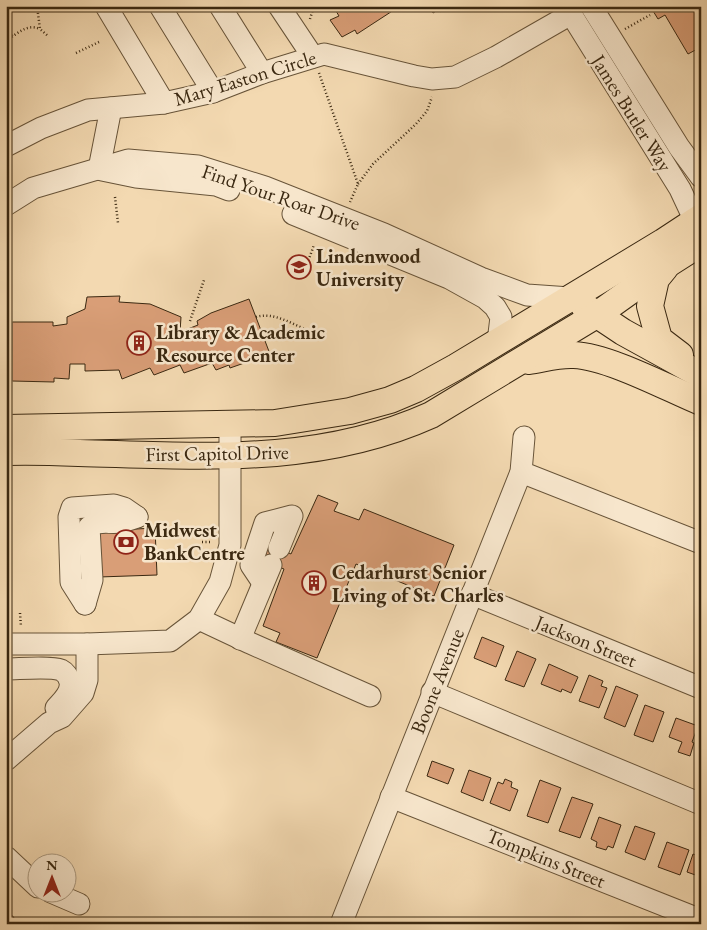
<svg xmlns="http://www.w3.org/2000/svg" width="707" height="930" font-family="'EB Garamond',serif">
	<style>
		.building { fill: #d99e77; stroke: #3a2811 }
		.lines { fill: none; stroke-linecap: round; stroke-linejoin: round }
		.minor-casing { stroke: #685439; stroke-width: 23 }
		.major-casing { stroke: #3a2811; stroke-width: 28 }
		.path { stroke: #3a2811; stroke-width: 2.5; stroke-dasharray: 1 2.5; stroke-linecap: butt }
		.minor { stroke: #f7e6cc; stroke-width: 21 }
		.major { stroke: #f3d9b1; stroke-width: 26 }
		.labels { text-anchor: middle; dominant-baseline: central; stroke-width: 5; stroke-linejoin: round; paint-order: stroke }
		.street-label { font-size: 20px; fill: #3a2811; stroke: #f7e6cc }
		.poi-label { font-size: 20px; font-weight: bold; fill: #3a2811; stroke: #f7e6cc; text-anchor: start }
	</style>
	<rect width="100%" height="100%" fill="#f3d9b1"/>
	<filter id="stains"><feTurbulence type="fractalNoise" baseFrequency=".004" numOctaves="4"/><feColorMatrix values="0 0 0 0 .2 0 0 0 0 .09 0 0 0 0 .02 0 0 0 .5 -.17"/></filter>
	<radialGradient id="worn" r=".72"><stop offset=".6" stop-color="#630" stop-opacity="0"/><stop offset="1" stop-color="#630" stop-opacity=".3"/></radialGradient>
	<g class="building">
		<polygon points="333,6 400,6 357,34 355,30 342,37 330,20 339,16"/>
		<polygon points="429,6 445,6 445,8 440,12 438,10 433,13"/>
		<polygon points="650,6 697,6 701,13 701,47 688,54 665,15 658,19"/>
		<polygon points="6,26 13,36 6,40"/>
		<polygon points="120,296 119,302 150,304 181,317 180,332 198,325 197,321 211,313 249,299 270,354 230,368 229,365 216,370 212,363 184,373 180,365 154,375 150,368 122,379 119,370 85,371 85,364 70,364 69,379 54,378 54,382 12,381 12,322 53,322 53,326 67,324 67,317 85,309 87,297"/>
		<polygon points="318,495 338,503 334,511 359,520 364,509 454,545 434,596 356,564 317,658 276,642 280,633 263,626 284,569 261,560 267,543 291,554"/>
		<polygon points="155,528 157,575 99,577 97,531"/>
		<polygon points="482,637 504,646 496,667 474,658"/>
		<polygon points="517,651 536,659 524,687 505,680"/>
		<polygon points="549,664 578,677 571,693 562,689 561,692 541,684"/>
		<polygon points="589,675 603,681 601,686 607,688 599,708 579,701"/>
		<polygon points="616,686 638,695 625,727 604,718"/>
		<polygon points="645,705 664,712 653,742 634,735"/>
		<polygon points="676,718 698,726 692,742 694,743 690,756 678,752 682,742 669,737"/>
		<polygon points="432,761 454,769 448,784 427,776"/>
		<polygon points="469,770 491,778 483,801 461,792"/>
		<polygon points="505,779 512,782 511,787 518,790 510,811 490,803 498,782 503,784"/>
		<polygon points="540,780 561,788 548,823 527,816"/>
		<polygon points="572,797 593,804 580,838 559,831"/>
		<polygon points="599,817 621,825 613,848 608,846 606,850 596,847 597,842 591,839"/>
		<polygon points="635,826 655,833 645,860 625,852"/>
		<polygon points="667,842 689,850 680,875 658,867"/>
		<polygon points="693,854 701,857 701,877 687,872"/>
		<polygon points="6,908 19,924 6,924"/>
	</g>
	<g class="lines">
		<g class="minor-casing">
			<g id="minor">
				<polyline points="106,6 164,103 213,92 262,73 324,54 414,76 432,79 455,77 496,57 571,14"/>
				<polyline points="160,6 213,92"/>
				<polyline points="220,6 262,73"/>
				<polyline points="279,6 313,57"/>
				<polyline points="566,6 680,189 695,221"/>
				<polyline points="591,6 679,147 701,177"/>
				<polyline points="6,146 41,128 88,110 164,103"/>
				<polyline points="99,169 111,108"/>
				<polyline points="102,170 136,177 216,185 229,190"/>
				<polyline points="6,205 33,188 128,160 198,166 265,187 384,234 481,278 527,295 570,298"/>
				<polyline points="293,214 449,278 485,298 495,307 501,317 498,342"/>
				<polyline points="521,472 701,543"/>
				<polyline points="263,583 251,565 265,523 292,516 279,548"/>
				<polyline points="472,594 701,688"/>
				<polyline points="85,604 71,582 69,517 72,508 114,505 124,508 137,517"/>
				<path d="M85,604L92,580L89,527C98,519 110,524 121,522C126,521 131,519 137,517"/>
				<polyline points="199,619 250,643 370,696"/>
				<polyline points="240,639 271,565"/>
				<polyline points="6,644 87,644 170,641 199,619 220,582 230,545 230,423"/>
				<path d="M6,669C19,669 50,666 61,670C65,672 69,677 70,682C72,693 62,701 56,708"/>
				<polyline points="432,692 701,804"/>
				<polyline points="6,760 49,723 62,717 83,693 87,680 87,644"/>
				<polyline points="391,797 701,920"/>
				<polyline points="6,857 38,887"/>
				<polyline points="51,892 79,904"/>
				<polyline points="341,924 521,472 524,437"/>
			</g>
		</g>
		<g class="major-casing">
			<g id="major">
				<polyline points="665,268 656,279 650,306 659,339 680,355"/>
				<polyline points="584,306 623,332 701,375"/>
				<path d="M528,361C543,359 558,354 574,355C610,357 667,388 701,402"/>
				<polyline points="6,428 275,423 350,411 390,400 416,389 456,367 663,242 701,217"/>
				<path d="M6,452C30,451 55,452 79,453C199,456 318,466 431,415L598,314L668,264L701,243"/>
			</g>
		</g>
		<g class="path">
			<polyline points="37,6 40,29 48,36"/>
			<polyline points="310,19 314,6"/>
			<polyline points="625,29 650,15"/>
			<path d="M6,41C17,34 27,23 40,29"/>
			<polyline points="76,53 99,42"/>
			<polyline points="319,73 358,184 350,202"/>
			<polyline points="358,184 373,164 416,124 427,111 432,97"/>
			<polyline points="115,197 118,223"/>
			<polyline points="306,267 314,245"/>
			<path d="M256,317C274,311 296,326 313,333L315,326"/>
			<polyline points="190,321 204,280"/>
			<polyline points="202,542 210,542"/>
			<polyline points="20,613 21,627"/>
		</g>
		<use href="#minor" class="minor"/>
		<use href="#major" class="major"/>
	</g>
	<defs>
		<g id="university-ring" transform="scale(1.25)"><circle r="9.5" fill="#f7e6cc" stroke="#8f2418" stroke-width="1.5"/><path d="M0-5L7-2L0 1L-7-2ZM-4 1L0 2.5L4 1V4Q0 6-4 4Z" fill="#8f2418"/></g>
		<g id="building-ring" transform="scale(1.25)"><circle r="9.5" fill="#f7e6cc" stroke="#8f2418" stroke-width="1.5"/><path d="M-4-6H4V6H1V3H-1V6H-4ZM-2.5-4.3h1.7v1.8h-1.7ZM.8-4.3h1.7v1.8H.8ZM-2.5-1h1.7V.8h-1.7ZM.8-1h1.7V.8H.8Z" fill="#8f2418"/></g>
		<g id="bank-ring" transform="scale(1.25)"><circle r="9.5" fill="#f7e6cc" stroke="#8f2418" stroke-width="1.5"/><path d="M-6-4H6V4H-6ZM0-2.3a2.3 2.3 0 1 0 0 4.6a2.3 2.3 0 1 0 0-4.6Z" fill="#8f2418"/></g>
	</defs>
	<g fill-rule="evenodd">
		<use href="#university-ring" x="299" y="267"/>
		<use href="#building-ring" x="139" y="343"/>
		<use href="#bank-ring" x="126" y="542"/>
		<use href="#building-ring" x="314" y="583"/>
	</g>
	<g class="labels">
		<g class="street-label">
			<text transform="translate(245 78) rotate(-17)">Mary Easton Circle</text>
			<text transform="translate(632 113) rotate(58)">James Butler Way</text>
			<text transform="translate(281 197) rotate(19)">Find Your Roar Drive</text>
			<text transform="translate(217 453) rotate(-1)">First Capitol Drive</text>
			<text transform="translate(586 641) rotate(22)">Jackson Street</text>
			<text transform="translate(437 681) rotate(-68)">Boone Avenue</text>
			<text transform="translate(546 858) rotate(22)">Tompkins Street</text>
		</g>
		<g class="poi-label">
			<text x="316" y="256">Lindenwood<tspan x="316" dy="23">University</tspan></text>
			<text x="156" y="332">Library &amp; Academic<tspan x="156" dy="23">Resource Center</tspan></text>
			<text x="144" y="530">Midwest<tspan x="144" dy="23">BankCentre</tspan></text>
			<text x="332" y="572">Cedarhurst Senior<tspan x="332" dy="23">Living of St. Charles</tspan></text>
		</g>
	</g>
	<rect width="707" height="930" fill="none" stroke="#f3d9b1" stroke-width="25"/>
	<rect x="8" y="8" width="692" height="915" fill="none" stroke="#3a2811" stroke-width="2.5"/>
	<rect x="12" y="12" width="682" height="905" fill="none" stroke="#3a2811"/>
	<g transform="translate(52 878)"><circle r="24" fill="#f7e6cc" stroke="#ab9a81"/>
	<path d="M0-4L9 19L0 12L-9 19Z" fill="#8f2418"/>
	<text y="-8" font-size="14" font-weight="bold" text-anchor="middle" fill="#3a2811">N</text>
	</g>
	<rect width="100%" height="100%" filter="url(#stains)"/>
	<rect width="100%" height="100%" fill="url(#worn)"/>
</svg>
